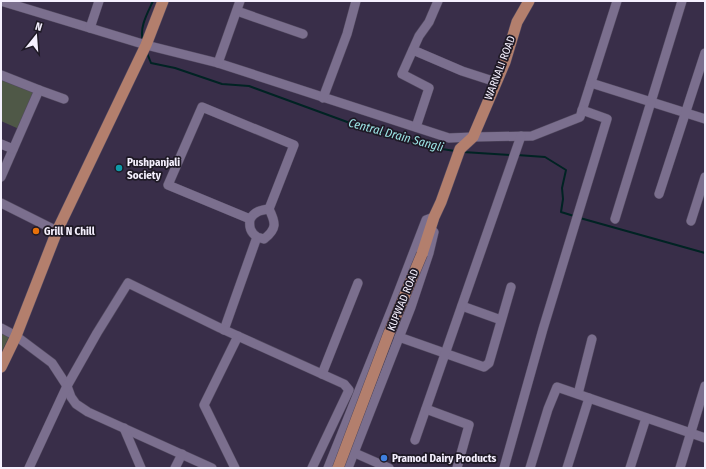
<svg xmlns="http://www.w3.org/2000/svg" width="706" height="469" font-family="'Fira Sans Condensed',sans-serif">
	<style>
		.green { fill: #4f5847 }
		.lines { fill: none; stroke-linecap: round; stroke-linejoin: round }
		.stream { stroke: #002323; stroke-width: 2 }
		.minor-casing { stroke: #534a60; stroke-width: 10 }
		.major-casing { stroke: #534a60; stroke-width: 12 }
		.minor { stroke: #7b6f8e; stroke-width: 9 }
		.major { stroke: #b37f6d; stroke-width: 11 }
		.major-bridge-casing { stroke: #534a60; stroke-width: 12; stroke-linecap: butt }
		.major-bridge { stroke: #b37f6d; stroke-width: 11 }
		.culture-dot { fill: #0f9aa8; stroke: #1e1925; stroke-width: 1.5 }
		.food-dot { fill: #e8710a; stroke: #1e1925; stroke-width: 1.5 }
		.shop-dot { fill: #3f7fe0; stroke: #1e1925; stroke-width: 1.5 }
		.labels { text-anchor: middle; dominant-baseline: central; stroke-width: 3.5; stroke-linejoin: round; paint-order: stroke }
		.street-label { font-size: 11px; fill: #f5f0fe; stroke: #1e1925 }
		.poi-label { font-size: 11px; font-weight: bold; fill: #f5f0fe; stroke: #1e1925; text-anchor: start }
		.water-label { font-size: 12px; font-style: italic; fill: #9ee7e8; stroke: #1e1925 }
	</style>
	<rect width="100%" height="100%" fill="#392e49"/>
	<g class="green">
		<polygon points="1,79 34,92 19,129 1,121"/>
		<polygon points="1,328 9,337 1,353"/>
	</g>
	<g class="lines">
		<g class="stream">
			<path d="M143,41C139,28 147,14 153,1"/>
			<polyline points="147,53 151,63 175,68 222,84 249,86 350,123 442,149 455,151"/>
			<polyline points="463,152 511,155"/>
			<polyline points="517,155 545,157 566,170 562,188 563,199 561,212 574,216"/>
			<polyline points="580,218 705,253"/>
		</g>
		<g class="minor-casing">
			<g id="minor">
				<polyline points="1,1 146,45 218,63 449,138 473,137 532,136 580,117 617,1"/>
				<polyline points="237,11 303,34"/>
				<polyline points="90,28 99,1"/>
				<polyline points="413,50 462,71 496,82"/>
				<polyline points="218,63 240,1"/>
				<polyline points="1,75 39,90 1,177"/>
				<polyline points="591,83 705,119"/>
				<polyline points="39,90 64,99"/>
				<polyline points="323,98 347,34 356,1"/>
				<polyline points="416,127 429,88 402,74 419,36 429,22 438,1"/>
				<polyline points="1,144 13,149"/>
				<polyline points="659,194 705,53"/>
				<polyline points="1,203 57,231"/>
				<path d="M250,219C255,211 261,210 269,209"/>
				<polyline points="615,219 682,1"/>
				<polyline points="691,221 705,177"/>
				<polyline points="462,306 501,320"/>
				<polyline points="1,328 16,336 52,363 67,386 71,397 76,404 88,412 212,468"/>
				<path d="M224,330L257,237C250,232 249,227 250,219L168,185L202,107L294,145L269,209C276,223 277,229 264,239L257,237"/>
				<polyline points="399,337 484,367 489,363 511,287"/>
				<polyline points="322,374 358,283"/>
				<polyline points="578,394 592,339"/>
				<polyline points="426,409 469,425 457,468"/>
				<polyline points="124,428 141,468"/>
				<polyline points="415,440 521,136"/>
				<polyline points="348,450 389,468"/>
				<polyline points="29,468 67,386 97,333 128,283 220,328 344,384 349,390 312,468"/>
				<polyline points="175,468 182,454"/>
				<polyline points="235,468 204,405 238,336"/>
				<polyline points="328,468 393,306 426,220 434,217"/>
				<polyline points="348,468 411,307 429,253 434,232"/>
				<polyline points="504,468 543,329 607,119 582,110"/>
				<polyline points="530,468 548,409 557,387 705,438"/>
				<polyline points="567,468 589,398"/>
				<polyline points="630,468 646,418"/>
				<polyline points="680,468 705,386"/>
			</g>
		</g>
		<g class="major-casing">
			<g id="major">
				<polyline points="422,254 434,217 441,202 460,149 473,137 505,62 517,22 529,1"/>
				<polyline points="1,367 16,336 57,231 146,45 163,1"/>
			</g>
		</g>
		<use href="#minor" class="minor"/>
		<use href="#major" class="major"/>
		<g class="major-bridge-casing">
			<polyline id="major-bridge" points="338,468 389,333 422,254"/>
		</g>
		<use href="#major-bridge" class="major-bridge"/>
	</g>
	<circle class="culture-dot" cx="119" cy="168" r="4"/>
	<circle class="food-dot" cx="36" cy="231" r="4"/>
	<circle class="shop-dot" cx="384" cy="458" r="4"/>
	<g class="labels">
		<g class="street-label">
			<text transform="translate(500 68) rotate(-69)">WARNALI ROAD</text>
			<text transform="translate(403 300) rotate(-68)">KUPWAD ROAD</text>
		</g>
		<g class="poi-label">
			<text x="127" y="162">Pushpanjali<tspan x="127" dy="13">Society</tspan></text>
			<text x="44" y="231">Grill N Chill</text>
			<text x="392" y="458">Pramod Dairy Products</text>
		</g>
		<g class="water-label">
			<text transform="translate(396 135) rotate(15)">Central Drain Sangli</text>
		</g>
	</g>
	<rect width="706" height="469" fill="none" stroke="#f5f0fe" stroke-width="4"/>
	<g transform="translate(36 36) rotate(17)" stroke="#1e1925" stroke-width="3" paint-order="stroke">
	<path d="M0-3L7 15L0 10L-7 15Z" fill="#f5f0fe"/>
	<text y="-6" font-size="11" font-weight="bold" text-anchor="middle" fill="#f5f0fe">N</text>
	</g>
</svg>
